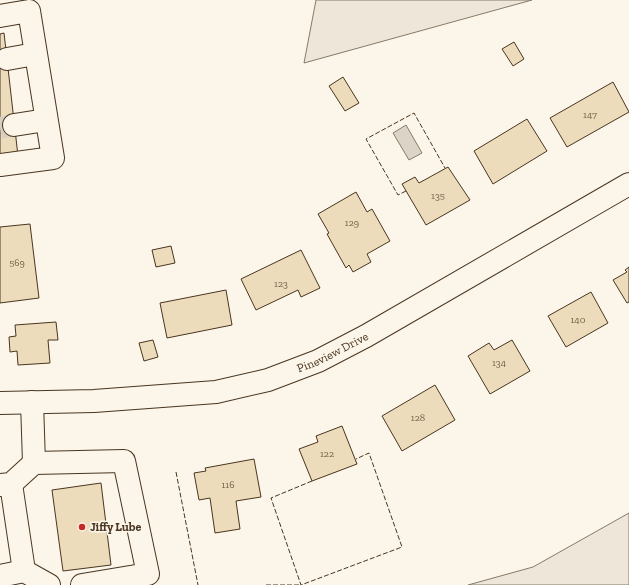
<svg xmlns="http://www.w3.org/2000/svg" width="629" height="585" font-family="'Zilla Slab',serif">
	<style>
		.green { fill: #ede6d9; stroke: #887966 }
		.water { fill: #dcd4c6; stroke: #887966 }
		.building { fill: #ecdcbc; stroke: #4a3520 }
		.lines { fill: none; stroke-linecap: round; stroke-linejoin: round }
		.minor-tunnel { stroke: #d8cfc1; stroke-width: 22; stroke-dasharray: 22 11; stroke-linecap: butt }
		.minor-casing { stroke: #4a3520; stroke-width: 24 }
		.minor { stroke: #fbf6e9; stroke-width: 22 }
		.fence { stroke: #4a3520; stroke-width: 1; stroke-dasharray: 5 2; stroke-linecap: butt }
		.poi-dot { fill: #c62828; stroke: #fbf6e9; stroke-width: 1.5 }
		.labels { text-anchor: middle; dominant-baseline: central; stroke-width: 3; stroke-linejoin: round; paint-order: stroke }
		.number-label { font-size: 10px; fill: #725f47 }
		.street-label { font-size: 12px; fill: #4a3520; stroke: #fbf6e9 }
		.poi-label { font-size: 12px; font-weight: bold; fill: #4a3520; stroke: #fbf6e9; text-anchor: start }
	</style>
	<rect width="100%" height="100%" fill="#fbf6e9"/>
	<g class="green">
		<polygon points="316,0 532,0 304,63"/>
		<polygon points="629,513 629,585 468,585 533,567"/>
	</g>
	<polygon class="water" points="406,125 422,153 409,160 393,133"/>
	<g class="building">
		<polygon points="4,33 18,156 0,158 0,34"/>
		<polygon points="514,42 524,59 513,66 502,49"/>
		<polygon points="343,77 359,103 345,111 329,86"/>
		<polygon points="613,82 629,112 567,147 550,118"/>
		<polygon points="527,119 547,151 493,184 474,151"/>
		<polygon points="448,167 470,200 426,225 402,184 415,177 419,183"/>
		<polygon points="356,192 367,212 372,209 390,241 367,254 371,262 353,272 349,265 346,268 327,234 329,233 318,214"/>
		<polygon points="30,224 39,298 0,303 0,227"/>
		<polygon points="171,246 175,263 156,267 152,250"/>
		<polygon points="301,250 320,288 301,297 298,290 256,310 241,279"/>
		<polygon points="629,267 629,302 627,303 613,280 627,272 625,270"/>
		<polygon points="226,290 232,325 167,338 160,303"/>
		<polygon points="591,292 608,323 566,347 548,316"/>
		<polygon points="56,322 58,340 48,340 50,363 18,365 17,351 10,352 9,337 16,336 15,325"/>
		<polygon points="153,340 158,357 144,361 139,343"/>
		<polygon points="512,340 530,371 490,394 468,356 489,343 494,350"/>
		<polygon points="435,385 455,420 402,451 382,416"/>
		<polygon points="342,426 357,464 312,481 299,449 318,442 316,436"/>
		<polygon points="254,459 261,497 236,501 240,529 215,533 210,498 199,500 194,473 206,471 205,468"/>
		<polygon points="101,483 111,565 63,571 52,490"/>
	</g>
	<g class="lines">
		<polyline class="minor-tunnel" points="0,128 14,125"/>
		<g class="minor-casing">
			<g id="minor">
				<polyline points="0,16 29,11 53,158 0,165"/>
				<polyline points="7,59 35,54"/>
				<polyline points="14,125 46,120"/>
				<polyline points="32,402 34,463"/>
				<path id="s1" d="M0,403L94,401L216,392L268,380L318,361L366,336L629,184"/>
				<polyline points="11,484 24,571"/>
				<polyline points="0,485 11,484 34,463 124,461 148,574 82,585"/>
				<polyline points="0,576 24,571 49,585"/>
			</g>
		</g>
		<use href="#minor" class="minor"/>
		<g class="fence">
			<polyline points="406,191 398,195 366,139 414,113 445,168"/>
			<polyline points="176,472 198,585"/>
			<polyline points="312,481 271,498 301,585 402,547 369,453 356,459"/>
			<polyline points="266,585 301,585"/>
		</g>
	</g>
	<circle class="poi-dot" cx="82" cy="527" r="4"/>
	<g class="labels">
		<g class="number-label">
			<text x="590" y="115">147</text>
			<text x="438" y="196">135</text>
			<text x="352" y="223">129</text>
			<text x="17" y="263">569</text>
			<text x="281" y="284">123</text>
			<text x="578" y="320">140</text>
			<text x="499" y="363">134</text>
			<text x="418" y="418">128</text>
			<text x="327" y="454">122</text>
			<text x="228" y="485">116</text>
		</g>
		<g class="street-label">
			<text stroke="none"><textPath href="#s1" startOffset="340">Pineview Drive</textPath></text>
		</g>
		<g class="poi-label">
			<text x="90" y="527">Jiffy Lube</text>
		</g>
	</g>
</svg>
